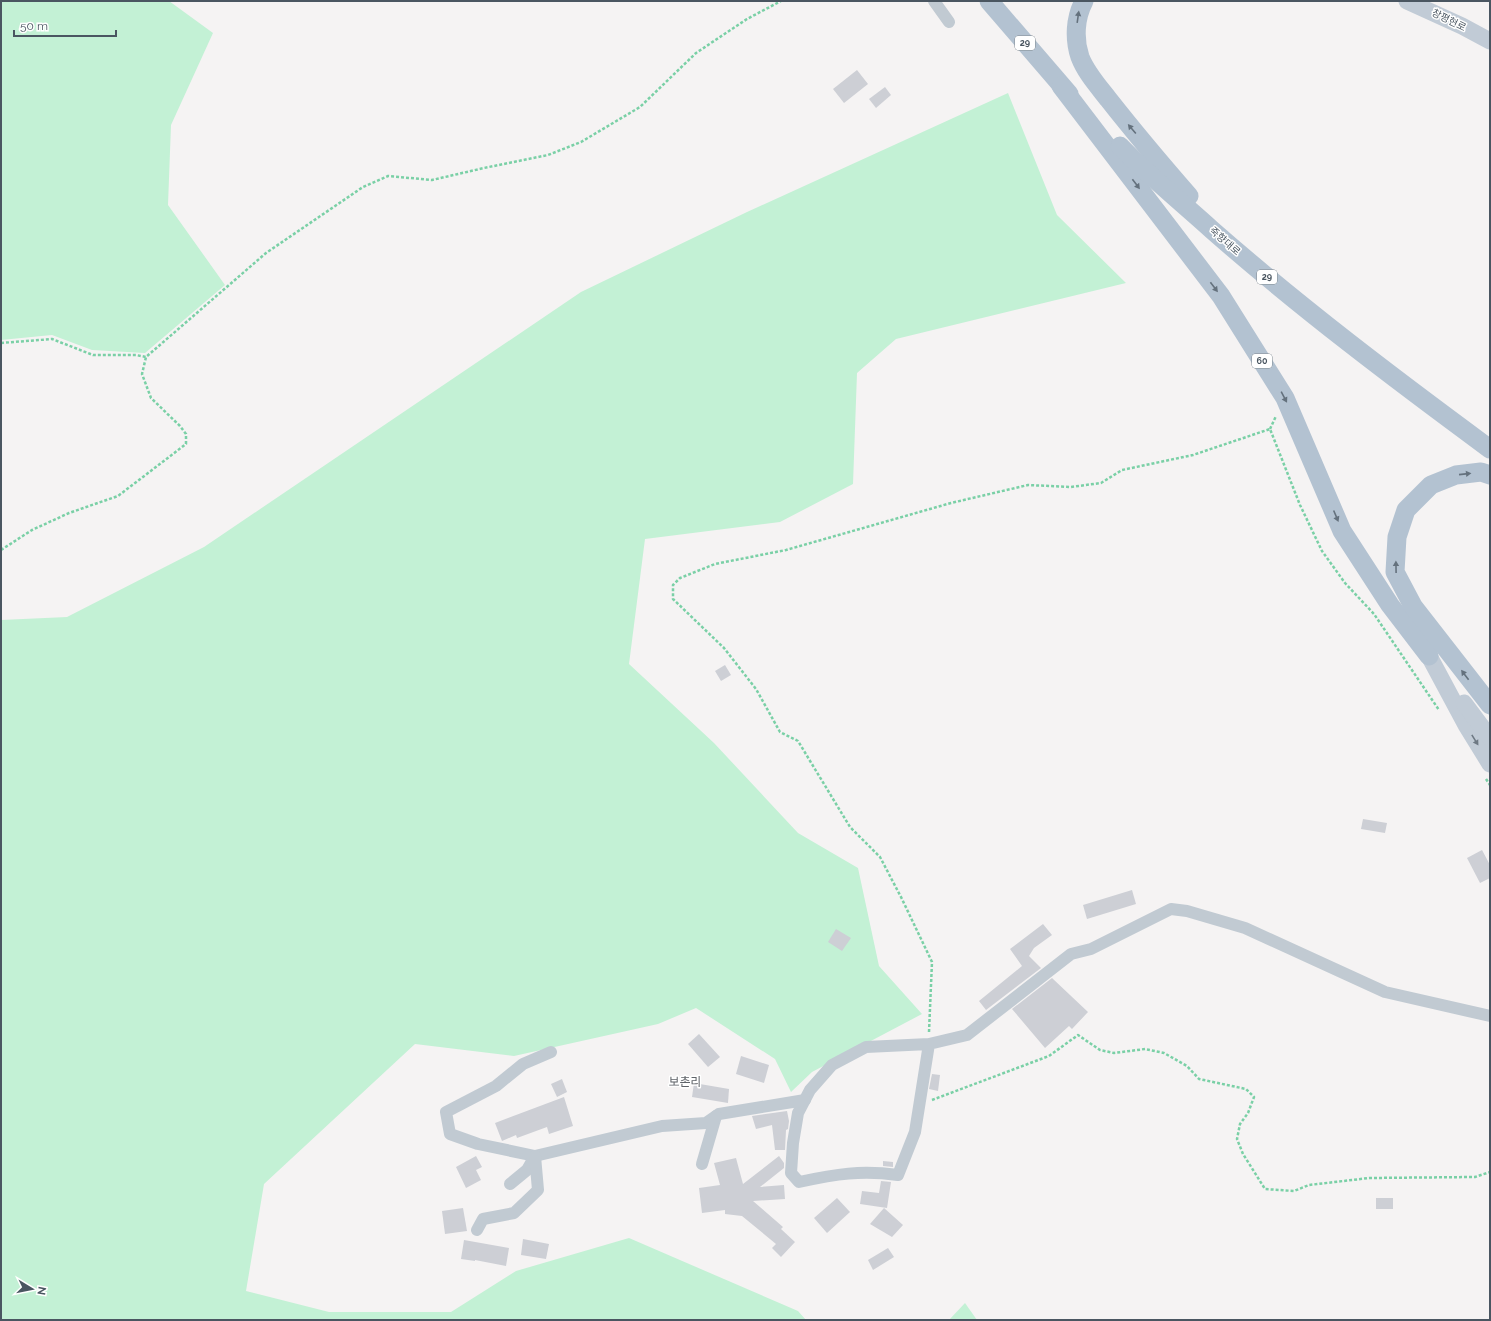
<svg xmlns="http://www.w3.org/2000/svg" width="1491" height="1321" font-family="Raleway,'Noto Sans KR',sans-serif">
	<style>
		.green { fill: #c3f1d5 }
		.building { fill: #cdcfd5 }
		.lines { fill: none; stroke-linecap: round; stroke-linejoin: round }
		.path { stroke: #7ad0a6; stroke-width: 2.5; stroke-dasharray: 3 2; stroke-linecap: butt }
		.minor { stroke: #c1cad2; stroke-width: 12 }
		.secondary { stroke: #c1cbd6; stroke-width: 17 }
		.primary { stroke: #b3c2d1; stroke-width: 19 }
		.oneway { fill: #64717d }
		.oneway2 { fill: #6e7984 }
		.labels { text-anchor: middle; dominant-baseline: central; stroke-width: 3; stroke-linejoin: round; paint-order: stroke }
		.shield { fill: #fff; stroke: #808990; stroke-width: 1 }
		.shield-label { font-size: 9px; font-weight: bold; fill: #4a5661 }
		.street-label { font-size: 10px; fill: #4a5661; stroke: #fff }
		.quarter-label { font-size: 12px; fill: #5f6368; stroke: #fff }
	</style>
	<rect width="100%" height="100%" fill="#f5f3f3"/>
	<g class="green">
		<polygon points="1,1 169,1 213,33 171,125 168,205 225,285 145,353 92,350 52,335 1,340"/>
		<polygon points="1008,93 1057,215 1126,283 896,339 857,373 853,484 780,522 645,539 629,664 714,743 798,833 858,868 879,966 922,1014 812,1072 791,1092 775,1059 696,1008 658,1024 514,1056 415,1044 264,1184 246,1291 329,1312 451,1312 516,1271 629,1238 798,1311 806,1320 1,1320 1,620 67,617 204,547 581,292 747,212"/>
		<polygon points="965,1303 977,1320 949,1320"/>
	</g>
	<g class="building">
		<polygon points="857,70 868,84 844,103 833,89"/>
		<polygon points="885,87 891,95 876,108 869,99"/>
		<polygon points="725,665 731,675 721,681 715,671"/>
		<polygon points="1363,819 1387,823 1385,833 1361,829"/>
		<polygon points="1482,850 1490,865 1490,878 1480,883 1467,858"/>
		<polygon points="1132,890 1136,904 1087,919 1083,905"/>
		<polygon points="1043,924 1052,935 1034,948 1029,956 1041,968 986,1010 979,1001 1022,966 1010,949"/>
		<polygon points="836,929 851,938 842,951 828,942"/>
		<polygon points="1052,978 1088,1012 1072,1029 1069,1026 1045,1048 1012,1009"/>
		<polygon points="699,1034 720,1057 708,1067 688,1044"/>
		<polygon points="741,1056 769,1065 764,1083 736,1074"/>
		<polygon points="932,1074 940,1075 938,1091 929,1089"/>
		<polygon points="562,1079 567,1092 557,1097 551,1084"/>
		<polygon points="694,1083 729,1089 728,1103 692,1097"/>
		<polygon points="564,1097 573,1126 549,1134 547,1127 517,1138 516,1135 502,1141 495,1123"/>
		<polygon points="787,1111 789,1121 788,1129 786,1130 785,1150 775,1150 772,1125 756,1129 752,1116"/>
		<polygon points="476,1156 482,1167 476,1170 481,1180 466,1188 456,1167"/>
		<polygon points="779,1156 784,1163 784,1168 760,1187 784,1185 785,1199 753,1201 783,1227 781,1229 795,1242 781,1257 772,1248 776,1244 742,1216 725,1214 725,1210 702,1213 699,1188 720,1185 714,1163 736,1158 743,1184"/>
		<polygon points="883,1161 893,1162 893,1167 883,1166"/>
		<polygon points="881,1181 891,1182 887,1208 860,1204 862,1191 879,1193"/>
		<polygon points="837,1198 850,1212 827,1233 814,1218"/>
		<rect x="1376" y="1198" width="17" height="11"/>
		<polygon points="463,1208 467,1231 445,1234 442,1211"/>
		<polygon points="884,1208 903,1225 892,1237 870,1224"/>
		<polygon points="523,1239 549,1244 546,1259 521,1255"/>
		<polygon points="464,1240 509,1248 506,1266 475,1260 475,1261 461,1259"/>
		<polygon points="888,1248 894,1257 873,1270 868,1260"/>
	</g>
	<g class="lines">
		<g class="path">
			<polyline points="1,343 52,339 93,355 136,355 146,357"/>
			<polyline points="1270,429 1276,416"/>
			<polyline points="1,550 32,530 69,513 118,496 186,444 186,434 180,426 151,398 142,374 146,357 266,253 363,187 388,176 432,180 484,168 548,155 581,142 640,107 696,53 747,19 781,1"/>
			<polyline points="1486,779 1490,785"/>
			<polyline points="929,1032 932,962 902,899 880,857 850,827 798,741 780,732 756,689 724,648 673,599 673,585 680,578 715,564 786,550 951,503 1028,485 1071,487 1101,483 1122,470 1193,455 1270,429 1300,505 1322,551 1345,583 1374,614 1439,710"/>
			<polyline points="932,1100 1049,1056 1078,1035 1100,1050 1114,1053 1145,1049 1164,1053 1187,1066 1199,1079 1246,1089 1254,1097 1248,1113 1240,1124 1237,1139 1243,1154 1265,1189 1294,1191 1309,1185 1369,1178 1475,1177 1490,1172"/>
		</g>
		<g class="minor">
			<polyline points="934,1 949,22"/>
			<path d="M929,1044L915,1132L898,1175C861,1170 836,1174 799,1182L791,1173L793,1143L798,1113L810,1090L832,1065L866,1047L929,1044L967,1035L1071,954L1091,949L1171,909L1187,911L1245,928L1385,992L1490,1016"/>
			<polyline points="551,1052 523,1064 496,1086 446,1112 450,1134 478,1144 535,1156 662,1126 706,1123 719,1114 805,1100"/>
			<polyline points="702,1164 716,1116"/>
			<polyline points="510,1184 527,1170 535,1156"/>
			<polyline points="477,1230 483,1219 514,1213 538,1190 535,1156"/>
		</g>
		<g class="secondary">
			<polyline points="1407,1 1462,26 1490,41"/>
			<polyline points="1429,656 1466,725 1490,764"/>
			<polyline points="1464,703 1490,738"/>
		</g>
		<g class="primary">
			<polyline points="989,1 1069,94"/>
			<path d="M1084,1C1075,18 1074,39 1080,57C1086,73 1099,87 1109,100C1135,133 1162,165 1189,196"/>
			<polyline points="1061,86 1221,296 1285,398 1342,531 1390,605 1429,656"/>
			<path d="M1120,146C1149,176 1181,202 1212,230C1301,308 1395,379 1490,449"/>
			<polyline points="1490,475 1481,472 1456,475 1431,485 1406,510 1397,537 1395,572 1413,606 1490,705"/>
		</g>
	</g>
	<defs><path id="oneway-solid" d="M-6-.8H1V-3.2L6.5 0L1 3.2V.8H-6Z"/></defs>
	<g class="oneway">
		<use href="#oneway-solid" transform="translate(1078 17) rotate(-82)"/>
		<use href="#oneway-solid" transform="translate(1132 129) rotate(-130)"/>
		<use href="#oneway-solid" transform="translate(1136 184) rotate(53)"/>
		<use href="#oneway-solid" transform="translate(1214 287) rotate(53)"/>
		<use href="#oneway-solid" transform="translate(1284 397) rotate(62)"/>
		<use href="#oneway-solid" transform="translate(1465 474) rotate(-6)"/>
		<use href="#oneway-solid" transform="translate(1336 516) rotate(67)"/>
		<use href="#oneway-solid" transform="translate(1396 567) rotate(-91)"/>
		<use href="#oneway-solid" transform="translate(1465 675) rotate(-127)"/>
	</g>
	<use class="oneway2" href="#oneway-solid" transform="translate(1475 740) rotate(58)"/>
	<g class="labels">
		<g class="shield">
			<rect x="1015" y="36" width="20" height="14" rx="3"/>
			<rect x="1257" y="270" width="20" height="14" rx="3"/>
			<rect x="1252" y="354" width="20" height="14" rx="3"/>
		</g>
		<g class="shield-label">
			<text x="1025" y="43">29</text>
			<text x="1267" y="277">29</text>
			<text x="1262" y="361">60</text>
		</g>
		<g class="street-label">
			<text transform="translate(1449 20) rotate(26)">창평현로</text>
			<text transform="translate(1225 241) rotate(41)">죽향대로</text>
		</g>
		<g class="quarter-label">
			<text x="685" y="1082">보촌리</text>
		</g>
	</g>
	<rect width="1491" height="1321" fill="none" stroke="#4a5661" stroke-width="4"/>
	<g transform="translate(32 1289) rotate(100)" stroke="#ffffff" stroke-width="3" paint-order="stroke">
	<path d="M0-3L7 15L0 10L-7 15Z" fill="#4a5661"/>
	<text y="-6" font-size="11" font-weight="bold" text-anchor="middle" fill="#4a5661">N</text>
	</g>
	<path d="M14 30v6h102v-6" fill="none" stroke="#4a5661" stroke-width="2"/>
	<text x="20" y="30" font-size="12" fill="#4a5661" stroke="#ffffff" stroke-width="3" paint-order="stroke">50 m</text>
</svg>
